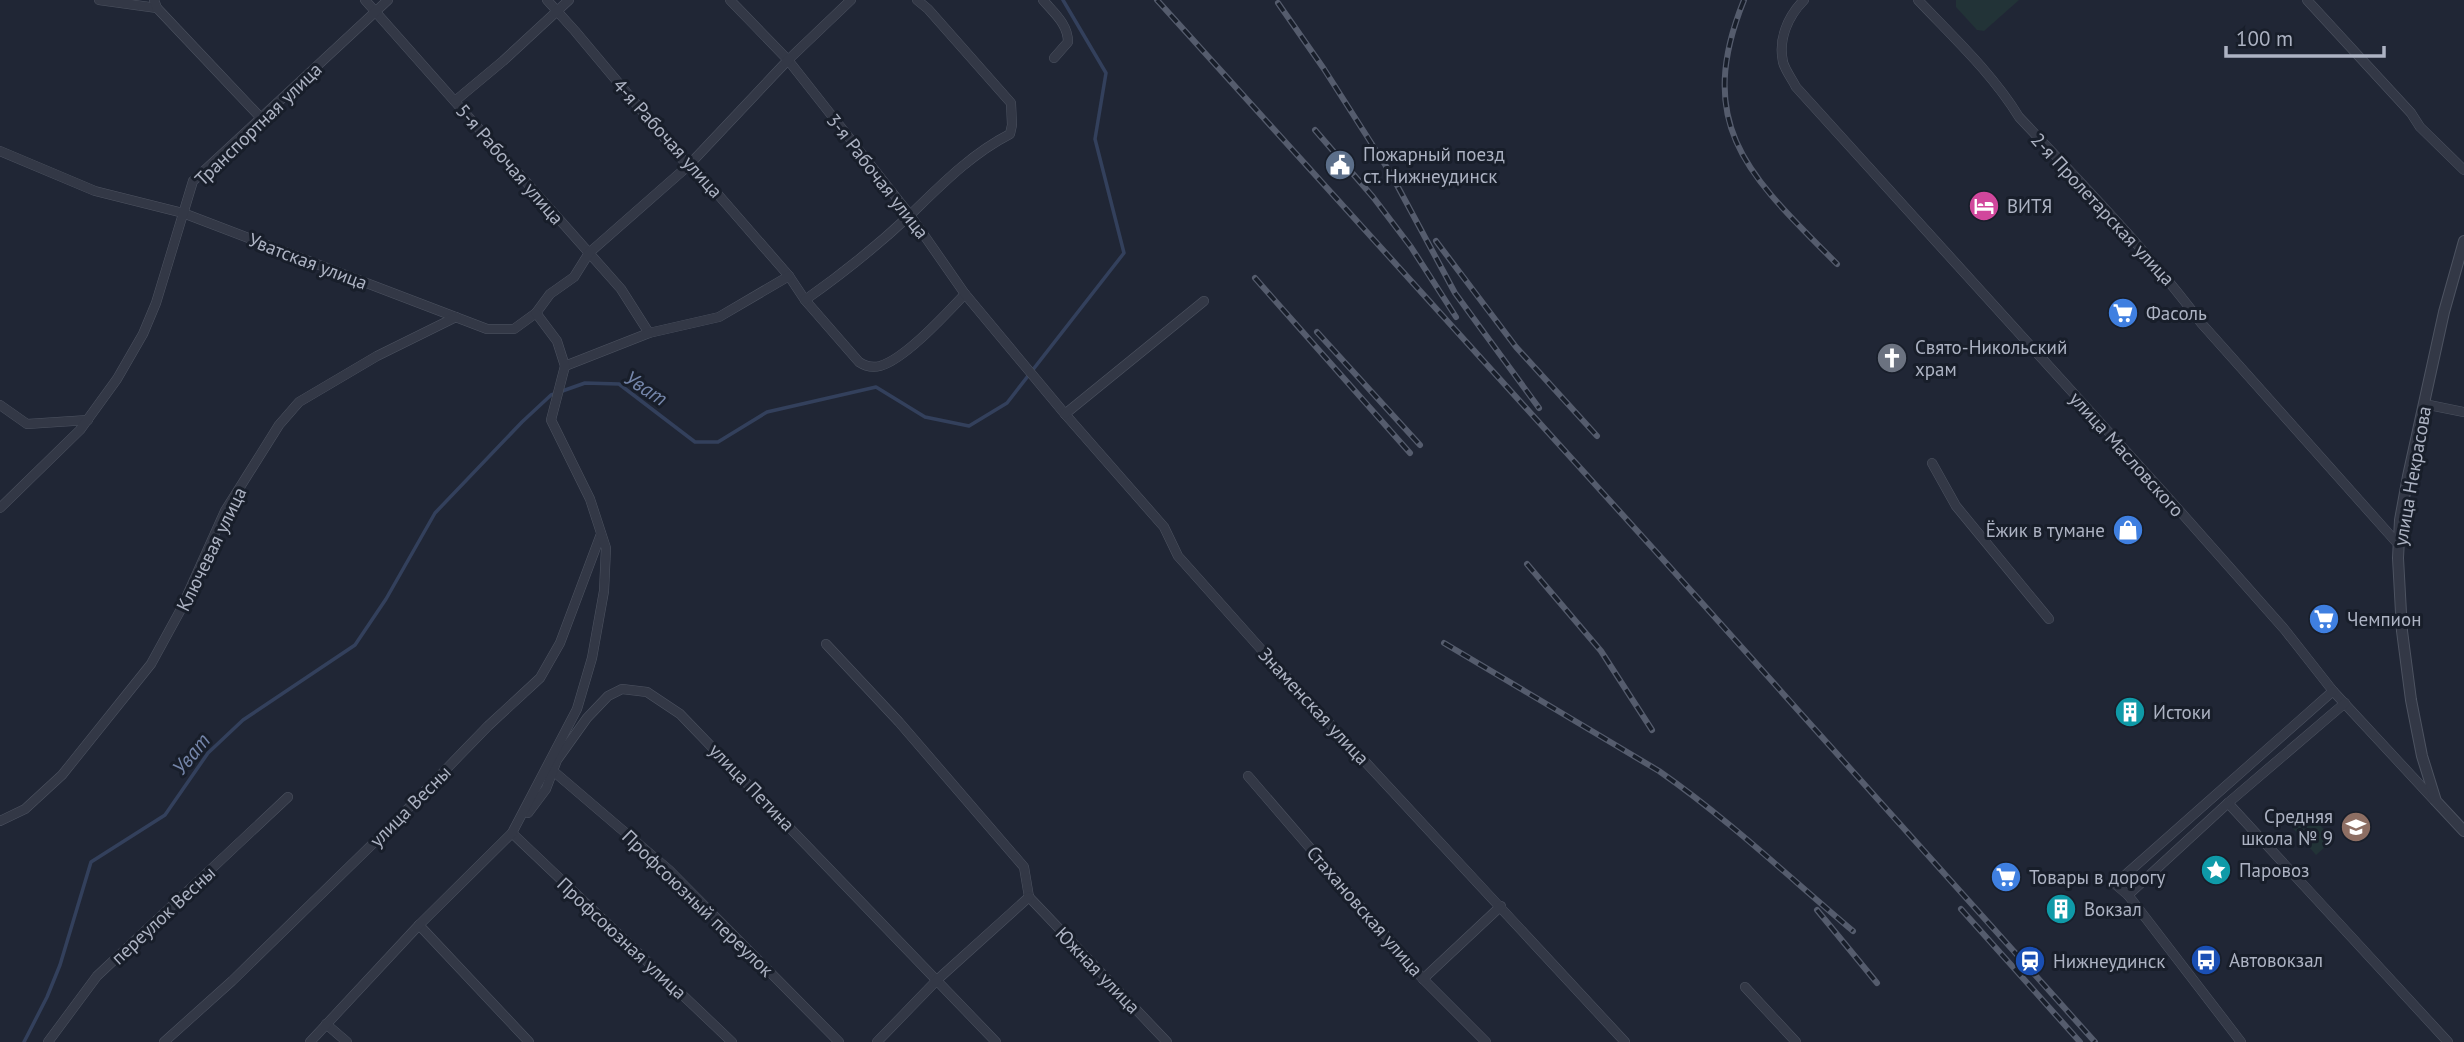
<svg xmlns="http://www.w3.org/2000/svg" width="2464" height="1042" font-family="'PT Sans',sans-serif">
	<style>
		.green { fill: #223337 }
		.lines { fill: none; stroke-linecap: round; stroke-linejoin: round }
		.stream { stroke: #33405c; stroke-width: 3.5 }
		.minor-casing { stroke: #4d5361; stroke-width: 10 }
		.tertiary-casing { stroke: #4d5361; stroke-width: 12 }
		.minor { stroke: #333846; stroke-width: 9 }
		.tertiary { stroke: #333846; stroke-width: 10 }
		.rail-casing { stroke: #555c6d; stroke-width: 6 }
		.rail { stroke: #181e2a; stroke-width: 3.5; stroke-dasharray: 10; stroke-linecap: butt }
		.labels { text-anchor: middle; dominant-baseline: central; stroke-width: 6; stroke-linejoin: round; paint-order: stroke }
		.street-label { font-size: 19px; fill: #adb3c3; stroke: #181e2a }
		.poi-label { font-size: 19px; fill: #adb3c3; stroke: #181e2a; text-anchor: start }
		.water-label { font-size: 21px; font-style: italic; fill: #7586aa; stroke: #181e2a }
	</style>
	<rect width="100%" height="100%" fill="#202635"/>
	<g class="green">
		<polygon points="1956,0 2019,0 1984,31 1977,30 1956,7"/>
		<polygon points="2308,811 2333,840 2316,855 2291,826"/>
	</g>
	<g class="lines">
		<polyline class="stream" points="24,1042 47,997 60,965 91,862 165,815 208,753 243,720 355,645 386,599 435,513 522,422 551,395 585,383 619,384 695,442 718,442 767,412 876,387 925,417 969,426 1007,403 1124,253 1095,139 1106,73 1063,0"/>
		<g class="minor-casing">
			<g id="minor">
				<polyline points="99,0 157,8"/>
				<polyline points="154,0 157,8 261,118"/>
				<polyline points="365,0 621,289 649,333"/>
				<path d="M547,0L575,31L688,166L695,168L789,276L805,300L859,362C865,366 872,368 880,366C905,359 946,314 965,294"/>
				<polyline points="730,0 788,60 910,215 965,294 1065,414 1164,527 1178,556 1268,657 1625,1042"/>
				<path d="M1043,0C1054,13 1068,24 1068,42L1054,58"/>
				<path d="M1804,0C1788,16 1778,39 1783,62C1785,70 1792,79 1796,87L2163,492L2285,630L2333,691L2434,800"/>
				<path d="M1918,0C1953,37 1992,73 2019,117C2082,184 2147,250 2202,324L2398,544"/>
				<polyline points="2307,0 2411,113 2420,127 2464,170"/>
				<polyline points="455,101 503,61 569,0"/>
				<polyline points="0,151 95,191 183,213 487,329 514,329 536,313 550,294 574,277 589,253 688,166 788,60 851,0"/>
				<path d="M805,300C842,274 877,246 910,215C941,185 971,154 1010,134L1012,125L1011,103L928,9L917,0"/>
				<polyline points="565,366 649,333 719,317 789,276"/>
				<polyline points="2424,404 2464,412"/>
				<polyline points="0,405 27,424 88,420"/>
				<polyline points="1065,414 1204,301"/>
				<polyline points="1932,463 1956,506 2049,619"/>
				<polyline points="0,508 80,430 117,379 143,334 156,303 193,181 388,0"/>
				<polyline points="826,644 899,722 1024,867 1029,897"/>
				<polyline points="552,770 669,870 839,1042"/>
				<polyline points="1248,776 1423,979 1486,1042"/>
				<polyline points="2228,803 2448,1042"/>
				<polyline points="528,813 546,789 557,760 587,718 608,696 622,689 647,692 680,714 996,1042"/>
				<polyline points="0,821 25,809 62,775 151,664 180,611 225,511 279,425 299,402 377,356 456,317"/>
				<polyline points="512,833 732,1042"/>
				<polyline points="2128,895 2228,803 2345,703"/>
				<polyline points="1029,897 1167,1042"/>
				<polyline points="419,925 529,1042"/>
				<polyline points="1423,979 1501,906"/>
				<polyline points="1745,987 1796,1042"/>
				<polyline points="326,1024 347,1042"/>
				<polyline points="48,1042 97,976 288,797"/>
				<polyline points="164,1042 232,981 391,826 488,726 540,678 560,643 601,534"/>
				<polyline points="310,1042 419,925 512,833 577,709 592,658 604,591 606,548 590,499 551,420 565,366 557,341 536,313"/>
				<polyline points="877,1042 937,980 1029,897"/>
				<polyline points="2241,1042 2128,895 2115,884 2333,691"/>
			</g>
		</g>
		<g class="tertiary-casing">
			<polyline id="tertiary" points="2464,241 2444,312 2408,476 2400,520 2398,558 2402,631 2411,700 2422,756 2436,801 2464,831"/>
		</g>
		<use href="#minor" class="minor"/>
		<use href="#tertiary" class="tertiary"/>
		<g class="rail-casing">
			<g id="rail">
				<polyline points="1157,0 1668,565 2095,1042"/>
				<path d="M1744,0C1692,128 1752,178 1837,264"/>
				<polyline points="1278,3 1324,69 1391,174 1455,293 1539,408"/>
				<polyline points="1315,130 1373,197 1411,247 1456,317"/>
				<polyline points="1436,241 1516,347 1597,436"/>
				<polyline points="1255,278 1410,453"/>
				<polyline points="1317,332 1420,445"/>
				<polyline points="1527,564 1601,651 1652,730"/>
				<path d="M1444,643L1659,771C1728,819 1789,877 1853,931"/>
				<polyline points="1961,909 2080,1042"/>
				<polyline points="1817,910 1877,983"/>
			</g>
		</g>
		<use href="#rail" class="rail"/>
	</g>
	<defs>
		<g id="civic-disc" transform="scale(1.575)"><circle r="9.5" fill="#5c6f8a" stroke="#181e2a"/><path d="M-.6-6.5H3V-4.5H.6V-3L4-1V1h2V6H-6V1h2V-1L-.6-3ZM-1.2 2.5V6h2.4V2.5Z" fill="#fff"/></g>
		<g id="hotel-disc" transform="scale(1.575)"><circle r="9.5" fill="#d1479c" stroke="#181e2a"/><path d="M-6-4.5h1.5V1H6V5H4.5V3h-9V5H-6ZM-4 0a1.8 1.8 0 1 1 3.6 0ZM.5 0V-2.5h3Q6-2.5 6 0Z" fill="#fff"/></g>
		<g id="supermarket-disc" transform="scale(1.575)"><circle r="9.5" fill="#3f7fe0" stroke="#181e2a"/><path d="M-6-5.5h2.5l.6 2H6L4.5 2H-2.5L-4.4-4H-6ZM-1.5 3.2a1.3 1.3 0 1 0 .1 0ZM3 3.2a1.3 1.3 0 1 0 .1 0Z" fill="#fff"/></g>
		<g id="church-disc" transform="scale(1.575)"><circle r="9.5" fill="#6b7280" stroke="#181e2a"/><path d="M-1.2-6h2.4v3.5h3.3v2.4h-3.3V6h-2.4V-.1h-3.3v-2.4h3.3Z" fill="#fff"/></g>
		<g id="shop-disc" transform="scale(1.575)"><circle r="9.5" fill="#3f7fe0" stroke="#181e2a"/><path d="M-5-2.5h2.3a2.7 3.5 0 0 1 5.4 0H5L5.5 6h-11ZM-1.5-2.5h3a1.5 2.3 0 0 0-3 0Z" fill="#fff"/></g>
		<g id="building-disc" transform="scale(1.575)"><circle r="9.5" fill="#0f9aa8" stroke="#181e2a"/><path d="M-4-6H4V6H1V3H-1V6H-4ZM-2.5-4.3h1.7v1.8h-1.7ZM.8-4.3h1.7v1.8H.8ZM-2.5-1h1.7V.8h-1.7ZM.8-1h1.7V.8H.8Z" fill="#fff"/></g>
		<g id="school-disc" transform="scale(1.575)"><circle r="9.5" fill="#8d6e63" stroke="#181e2a"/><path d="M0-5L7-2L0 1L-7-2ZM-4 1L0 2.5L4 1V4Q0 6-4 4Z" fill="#fff"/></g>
		<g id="sight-disc" transform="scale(1.575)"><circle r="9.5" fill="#0f9aa8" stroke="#181e2a"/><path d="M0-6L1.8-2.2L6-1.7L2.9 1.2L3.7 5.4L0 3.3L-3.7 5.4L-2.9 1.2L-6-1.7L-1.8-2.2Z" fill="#fff"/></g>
		<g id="bus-disc" transform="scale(1.575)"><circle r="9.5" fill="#1a4fb4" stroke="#181e2a"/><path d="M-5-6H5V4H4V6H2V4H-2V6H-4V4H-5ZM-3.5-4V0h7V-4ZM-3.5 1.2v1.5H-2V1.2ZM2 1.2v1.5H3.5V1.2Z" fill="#fff"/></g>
		<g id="station-disc" transform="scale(1.575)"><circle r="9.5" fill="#1a4fb4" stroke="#181e2a"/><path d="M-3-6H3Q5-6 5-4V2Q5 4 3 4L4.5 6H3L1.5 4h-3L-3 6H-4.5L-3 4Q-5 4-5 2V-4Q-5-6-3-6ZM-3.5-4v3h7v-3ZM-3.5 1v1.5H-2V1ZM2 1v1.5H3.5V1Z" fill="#fff"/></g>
	</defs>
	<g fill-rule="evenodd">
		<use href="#civic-disc" x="1340" y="165"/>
		<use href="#hotel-disc" x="1984" y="206"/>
		<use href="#supermarket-disc" x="2123" y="313"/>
		<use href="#church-disc" x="1892" y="358"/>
		<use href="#shop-disc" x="2128" y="530"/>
		<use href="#supermarket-disc" x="2324" y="619"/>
		<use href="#building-disc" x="2130" y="712"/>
		<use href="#school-disc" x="2356" y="827"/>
		<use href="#sight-disc" x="2216" y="870"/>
		<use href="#supermarket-disc" x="2006" y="877"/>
		<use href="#building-disc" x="2061" y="909"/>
		<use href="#bus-disc" x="2206" y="960"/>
		<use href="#station-disc" x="2030" y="961"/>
	</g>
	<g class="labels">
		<g class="street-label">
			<text transform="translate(258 124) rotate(-44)">Транспортная улица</text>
			<text transform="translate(668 138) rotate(48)">4-я Рабочая улица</text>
			<text transform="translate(510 164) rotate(49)">5-я Рабочая улица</text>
			<text transform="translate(878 176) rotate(52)">3-я Рабочая улица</text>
			<text transform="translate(2103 209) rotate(47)">2-я Пролетарская улица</text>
			<text transform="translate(308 261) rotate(21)">Уватская улица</text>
			<text transform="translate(2127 454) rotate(48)">улица Масловского</text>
			<text transform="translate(2412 476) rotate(-80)">улица Некрасова</text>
			<text transform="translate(211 549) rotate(-64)">Ключевая улица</text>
			<text transform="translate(1314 706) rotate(47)">Знаменская улица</text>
			<text transform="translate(752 787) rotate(46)">улица Петина</text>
			<text transform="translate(410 806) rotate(-45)">улица Весны</text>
			<text transform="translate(698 903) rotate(44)">Профсоюзный переулок</text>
			<text transform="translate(1365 911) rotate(49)">Стахановская улица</text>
			<text transform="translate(163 915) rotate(-43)">переулок Весны</text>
			<text transform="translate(622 938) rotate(43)">Профсоюзная улица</text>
			<text transform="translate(1098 970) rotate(46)">Южная улица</text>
		</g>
		<g class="poi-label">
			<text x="1363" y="154">Пожарный поезд<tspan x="1363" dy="22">ст. Нижнеудинск</tspan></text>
			<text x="2007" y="206">ВИТЯ</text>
			<text x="2146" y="313">Фасоль</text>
			<text x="1915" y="347">Свято-Никольский<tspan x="1915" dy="22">храм</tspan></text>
			<text x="2105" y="530" text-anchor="end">Ёжик в тумане</text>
			<text x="2347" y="619">Чемпион</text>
			<text x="2153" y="712">Истоки</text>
			<text x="2333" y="816" text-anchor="end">Средняя<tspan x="2333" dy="22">школа № 9</tspan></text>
			<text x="2239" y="870">Паровоз</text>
			<text x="2029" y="877">Товары в дорогу</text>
			<text x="2084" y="909">Вокзал</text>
			<text x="2229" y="960">Автовокзал</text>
			<text x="2053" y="961">Нижнеудинск</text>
		</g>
		<g class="water-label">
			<text transform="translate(646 388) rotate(33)">Уват</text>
			<text transform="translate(191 754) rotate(-51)">Уват</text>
		</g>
	</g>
	<path d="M2226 46v10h158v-10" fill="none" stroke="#adb3c3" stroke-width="3.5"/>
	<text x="2236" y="46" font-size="21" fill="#adb3c3" stroke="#181e2a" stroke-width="5" paint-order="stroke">100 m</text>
</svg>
